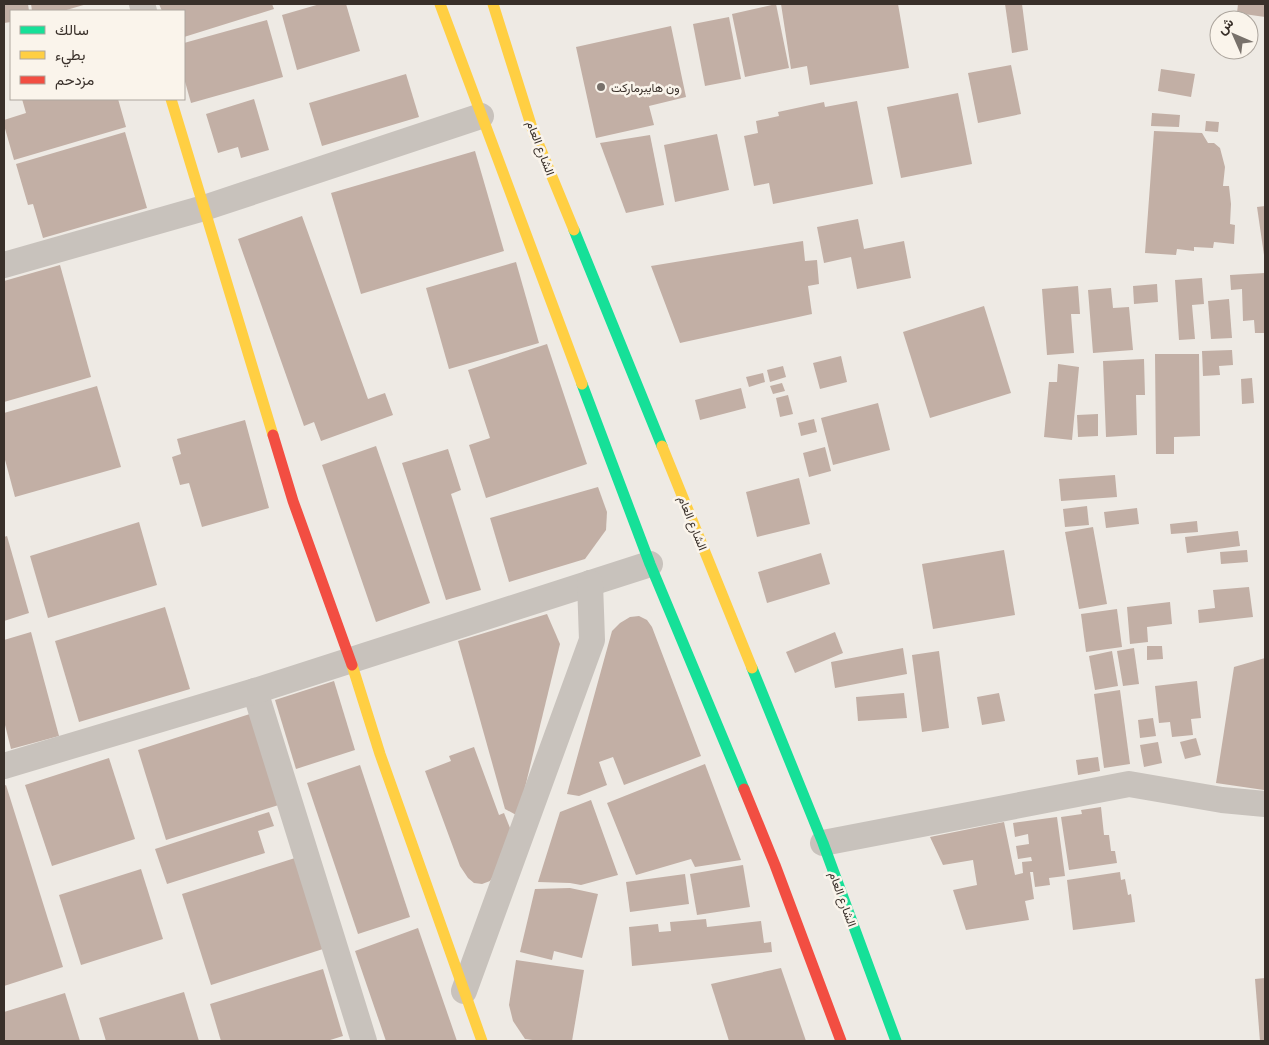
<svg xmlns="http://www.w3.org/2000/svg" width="1269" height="1045" font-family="'Golos Text',Vazirmatn,sans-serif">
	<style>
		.building { fill: #c2afa5 }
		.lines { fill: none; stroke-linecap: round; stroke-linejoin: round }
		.street { stroke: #c8c2bc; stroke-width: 26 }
		.fast { stroke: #16e098; stroke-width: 11 }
		.slow { stroke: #ffcf43; stroke-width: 11 }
		.jam { stroke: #f24e42; stroke-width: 11 }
		.poi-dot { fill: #78716b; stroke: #faf4eb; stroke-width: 2 }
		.labels { text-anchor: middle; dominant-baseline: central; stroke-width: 5; stroke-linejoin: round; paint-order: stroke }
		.poi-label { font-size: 12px; fill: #39302a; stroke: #faf4eb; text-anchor: start }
		.street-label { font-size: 12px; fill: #39302a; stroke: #faf4eb }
	</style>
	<rect width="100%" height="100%" fill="#eeeae4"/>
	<g class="building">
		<polygon points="4,4 28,4 29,11 11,11 11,22 4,23"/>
		<polygon points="31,4 87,4 63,11 32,11"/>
		<polygon points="159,4 272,4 274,9 184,37 184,11 162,11"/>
		<polygon points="320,4 346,4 360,51 297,70 282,15"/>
		<polygon points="776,4 789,68 745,77 732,14"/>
		<polygon points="781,4 898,4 909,68 810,85 807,66 791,69"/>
		<polygon points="1005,4 1022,4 1028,50 1012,53"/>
		<polygon points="1238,4 1265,4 1265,17 1237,13"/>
		<polygon points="729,17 741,79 705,86 693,24"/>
		<polygon points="267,20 283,77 191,103 184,78 184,43"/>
		<polygon points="671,26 686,97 649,106 654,125 596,138 576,47"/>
		<polygon points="1011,65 1021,114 978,123 968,73"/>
		<polygon points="1161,69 1195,74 1191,97 1158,91"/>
		<polygon points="406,74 419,117 322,146 309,103"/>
		<polygon points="958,93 972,164 901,178 887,107"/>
		<polygon points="22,99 118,99 126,127 14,160 4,125 4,120 26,113"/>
		<polygon points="254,99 269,150 241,158 238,147 218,153 206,114"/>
		<polygon points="857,101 873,184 773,204 769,183 754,186 744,136 758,133 756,121 779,116 778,112 824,102 825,107"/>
		<polygon points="1152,113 1180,115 1179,127 1151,126"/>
		<polygon points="1206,121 1219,122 1218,132 1205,131"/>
		<polygon points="1154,131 1202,133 1208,143 1214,143 1220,148 1225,167 1223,186 1229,186 1231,204 1230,224 1235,225 1234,244 1214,242 1213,248 1194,247 1194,251 1177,249 1176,255 1145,253"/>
		<polygon points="125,132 147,208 43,238 33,204 28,205 16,164"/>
		<polygon points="717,134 729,190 675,202 664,145"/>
		<polygon points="650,135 664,205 626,213 600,143"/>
		<polygon points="475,151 504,251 361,294 331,193"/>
		<polygon points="1265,206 1265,254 1264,255 1257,207"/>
		<polygon points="302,216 368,399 385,393 393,415 321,441 314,422 304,426 238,239"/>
		<polygon points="858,219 864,249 904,241 911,278 857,289 851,257 824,263 817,227"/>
		<polygon points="803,241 805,261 817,260 819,284 808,286 812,314 680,343 651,266"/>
		<polygon points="516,262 539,343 449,369 426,288"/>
		<polygon points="60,265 91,377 4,402 4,281"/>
		<polygon points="1265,273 1265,333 1255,333 1254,320 1243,321 1242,289 1231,290 1230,275"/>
		<polygon points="1202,278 1204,304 1192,305 1195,339 1179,340 1175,280"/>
		<polygon points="1157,284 1158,302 1134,304 1133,286"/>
		<polygon points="1078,286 1080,314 1071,314 1074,353 1047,355 1042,289"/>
		<polygon points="1111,288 1113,308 1129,307 1133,350 1093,353 1088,290"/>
		<polygon points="1229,299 1232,338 1211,339 1208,301"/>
		<polygon points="984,306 1011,393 930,418 903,332"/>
		<polygon points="547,344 587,464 486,498 469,445 490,438 468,370"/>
		<polygon points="1232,350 1233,365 1219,366 1220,375 1203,376 1202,351"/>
		<polygon points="1155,354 1199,354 1200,436 1174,437 1174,454 1156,454"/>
		<polygon points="841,356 847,382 820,389 813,363"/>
		<polygon points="1144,359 1145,395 1136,395 1137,435 1106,437 1103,361"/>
		<polygon points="1058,364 1079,367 1072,440 1044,437 1049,382 1057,382"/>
		<polygon points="783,366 786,377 770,382 767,370"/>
		<polygon points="763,373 765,382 749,387 746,377"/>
		<polygon points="1252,378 1254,403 1242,404 1241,379"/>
		<polygon points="782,383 785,391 773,394 770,386"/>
		<polygon points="97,386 121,467 15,497 4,456 4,413"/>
		<polygon points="741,388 746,408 700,420 695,400"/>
		<polygon points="788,395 793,414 780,417 776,398"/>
		<polygon points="878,403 890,450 833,465 821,418"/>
		<polygon points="1098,414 1098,436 1078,437 1077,415"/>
		<polygon points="814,419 817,432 801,436 798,423"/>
		<polygon points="245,420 269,508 202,527 189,483 180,485 172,457 181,454 177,439"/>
		<polygon points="376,446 430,603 376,622 322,465"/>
		<polygon points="825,447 831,471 809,477 803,453"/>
		<polygon points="448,449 461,490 451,494 481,590 446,600 402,463"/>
		<polygon points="1115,475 1117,497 1061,501 1059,479"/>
		<polygon points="799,478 810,524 757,537 746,492"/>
		<polygon points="598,487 607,512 606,530 585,559 509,582 490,518"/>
		<polygon points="1087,506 1089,525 1065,527 1063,509"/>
		<polygon points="1137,508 1139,524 1106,528 1104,512"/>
		<polygon points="1197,521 1198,532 1171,534 1170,524"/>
		<polygon points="139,522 157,585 48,618 30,556"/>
		<polygon points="1093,527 1107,604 1079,609 1065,532"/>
		<polygon points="1238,531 1240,546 1187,553 1185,537"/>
		<polygon points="7,536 29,613 4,621 4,537"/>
		<polygon points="1004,550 1015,615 933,629 922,564"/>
		<polygon points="1247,550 1248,562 1221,564 1220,552"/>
		<polygon points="821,553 830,584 767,603 758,572"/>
		<polygon points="1249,587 1253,617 1199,623 1198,610 1215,608 1213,590"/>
		<polygon points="1170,602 1172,624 1147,627 1148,642 1130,644 1127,607"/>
		<polygon points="165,607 190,689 79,722 55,641"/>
		<polygon points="1117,609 1122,647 1086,652 1081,614"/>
		<polygon points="547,614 560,644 518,816 505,809 458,641"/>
		<polygon points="639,616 647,620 652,627 701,756 624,785 613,757 599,762 607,785 579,796 567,794 612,631 620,623 630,617"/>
		<polygon points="31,632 59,736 11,749 4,721 4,640"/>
		<polygon points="835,632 843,653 795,673 786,652"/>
		<polygon points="1147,646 1162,646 1163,659 1147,660"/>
		<polygon points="903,648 907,674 835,688 831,662"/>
		<polygon points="1134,648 1139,684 1123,686 1117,651"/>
		<polygon points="939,651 949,728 922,732 912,655"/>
		<polygon points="1112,651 1118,686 1095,690 1089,656"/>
		<polygon points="1265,658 1264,790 1216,783 1234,667"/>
		<polygon points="334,681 355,750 296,769 275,700"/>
		<polygon points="1197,681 1201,718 1191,719 1193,735 1172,737 1170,722 1159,723 1155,686"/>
		<polygon points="1120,690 1130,764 1104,768 1094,694"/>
		<polygon points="904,693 907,718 858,721 856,697"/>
		<polygon points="999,693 1005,721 982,725 977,697"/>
		<polygon points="256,712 285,803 166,840 138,750"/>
		<polygon points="1153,718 1156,736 1140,738 1138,720"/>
		<polygon points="1196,738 1201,755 1185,759 1180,742"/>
		<polygon points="1158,742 1162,763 1144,767 1140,745"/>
		<polygon points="474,747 499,815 504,813 512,833 494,875 490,881 482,884 474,883 468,878 460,866 425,771 451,761 449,756"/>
		<polygon points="1098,757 1100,771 1078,775 1076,760"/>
		<polygon points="109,758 135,839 52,866 25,785"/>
		<polygon points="705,764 741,860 695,867 691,859 636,875 607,803"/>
		<polygon points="360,765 410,917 358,934 307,783"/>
		<polygon points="6,785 63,967 4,986 4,786"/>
		<polygon points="591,800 618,875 581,885 570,883 538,882 560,812"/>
		<polygon points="1101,807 1104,835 1109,835 1111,851 1115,851 1117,863 1069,870 1061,817 1082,814 1081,810"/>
		<polygon points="269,812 274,826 258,831 265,853 167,884 155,849"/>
		<polygon points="1057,817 1065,876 1049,878 1050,885 1035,887 1033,872 1030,872 1034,899 1025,901 1029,920 966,930 953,890 977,885 973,860 943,865 930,837 1004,822 1015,875 1023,873 1022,862 1032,861 1031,857 1018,859 1016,846 1029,844 1028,834 1015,837 1013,823"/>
		<polygon points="295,858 323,949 211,985 182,894"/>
		<polygon points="743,865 750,907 697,915 690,874"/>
		<polygon points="141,869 163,939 81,965 59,895"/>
		<polygon points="1120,872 1121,880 1125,879 1128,895 1131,894 1135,922 1073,930 1067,880"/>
		<polygon points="685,874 689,904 630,912 626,882"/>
		<polygon points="570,888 598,894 582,958 554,951 552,960 520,952 535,889"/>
		<polygon points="706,919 707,927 761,921 764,943 771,942 772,952 632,966 629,927 658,924 659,932 671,931 670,922"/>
		<polygon points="418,928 457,1041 386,1041 355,951"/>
		<polygon points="516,960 584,970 572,1041 540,1041 525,1039 513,1021 509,1005"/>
		<polygon points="781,968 806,1041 729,1041 711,984"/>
		<polygon points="323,969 343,1036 327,1041 221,1041 210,1004"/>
		<polygon points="1265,978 1265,1041 1260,1041 1255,979"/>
		<polygon points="184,992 199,1041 106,1041 99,1018"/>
		<polygon points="65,993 80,1041 4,1041 4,1012"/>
	</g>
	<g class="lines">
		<g class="street">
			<polyline points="142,4 144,11"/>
			<polyline points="4,265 204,208 481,116"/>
			<polyline points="255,691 364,1041"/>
			<polyline points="4,766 255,691 650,564"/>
			<polyline points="823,843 1129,784 1222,800 1265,804"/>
			<polyline points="464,991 592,640 590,583"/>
		</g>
		<g class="fast">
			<polyline points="574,230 662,446"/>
			<polyline points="582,384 650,564 744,789"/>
			<polyline points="752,668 823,843 896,1041"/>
		</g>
		<g class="slow">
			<polyline points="440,4 582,384"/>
			<polyline points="493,4 532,128 574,230"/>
			<polyline points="171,99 273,435"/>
			<polyline points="662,446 752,668"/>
			<polyline points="352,665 380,754 482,1041"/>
		</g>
		<g class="jam">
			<polyline points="273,435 293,501 352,665"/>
			<polyline points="744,789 775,865 841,1041"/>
		</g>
	</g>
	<circle class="poi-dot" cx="601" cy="87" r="5"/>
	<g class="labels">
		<g class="poi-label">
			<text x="611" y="87">ون هايبرماركت</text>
		</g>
		<g class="street-label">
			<text transform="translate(541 148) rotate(69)">الشارع العام</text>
			<text transform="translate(693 523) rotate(68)">الشارع العام</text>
			<text transform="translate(843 899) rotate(70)">الشارع العام</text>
		</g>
	</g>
	<rect width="1269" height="1045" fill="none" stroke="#39302a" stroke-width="10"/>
	<rect x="10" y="10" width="175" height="90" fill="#faf4eb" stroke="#ada69e"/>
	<rect x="20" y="26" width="25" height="8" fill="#16e098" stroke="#ada69e"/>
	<text x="55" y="35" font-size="15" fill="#39302a">سالك</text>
	<rect x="20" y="51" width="25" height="8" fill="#ffcf43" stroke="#ada69e"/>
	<text x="55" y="60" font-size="15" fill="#39302a">بطيء</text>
	<rect x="20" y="76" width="25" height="8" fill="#f24e42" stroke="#ada69e"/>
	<text x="55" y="85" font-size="15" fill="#39302a">مزدحم</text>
	<g transform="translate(1234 35) rotate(315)"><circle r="24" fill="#faf4eb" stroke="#ada69e"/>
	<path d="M0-4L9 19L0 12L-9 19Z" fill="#78716b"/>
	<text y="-8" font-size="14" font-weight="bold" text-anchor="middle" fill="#39302a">ش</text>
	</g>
</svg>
